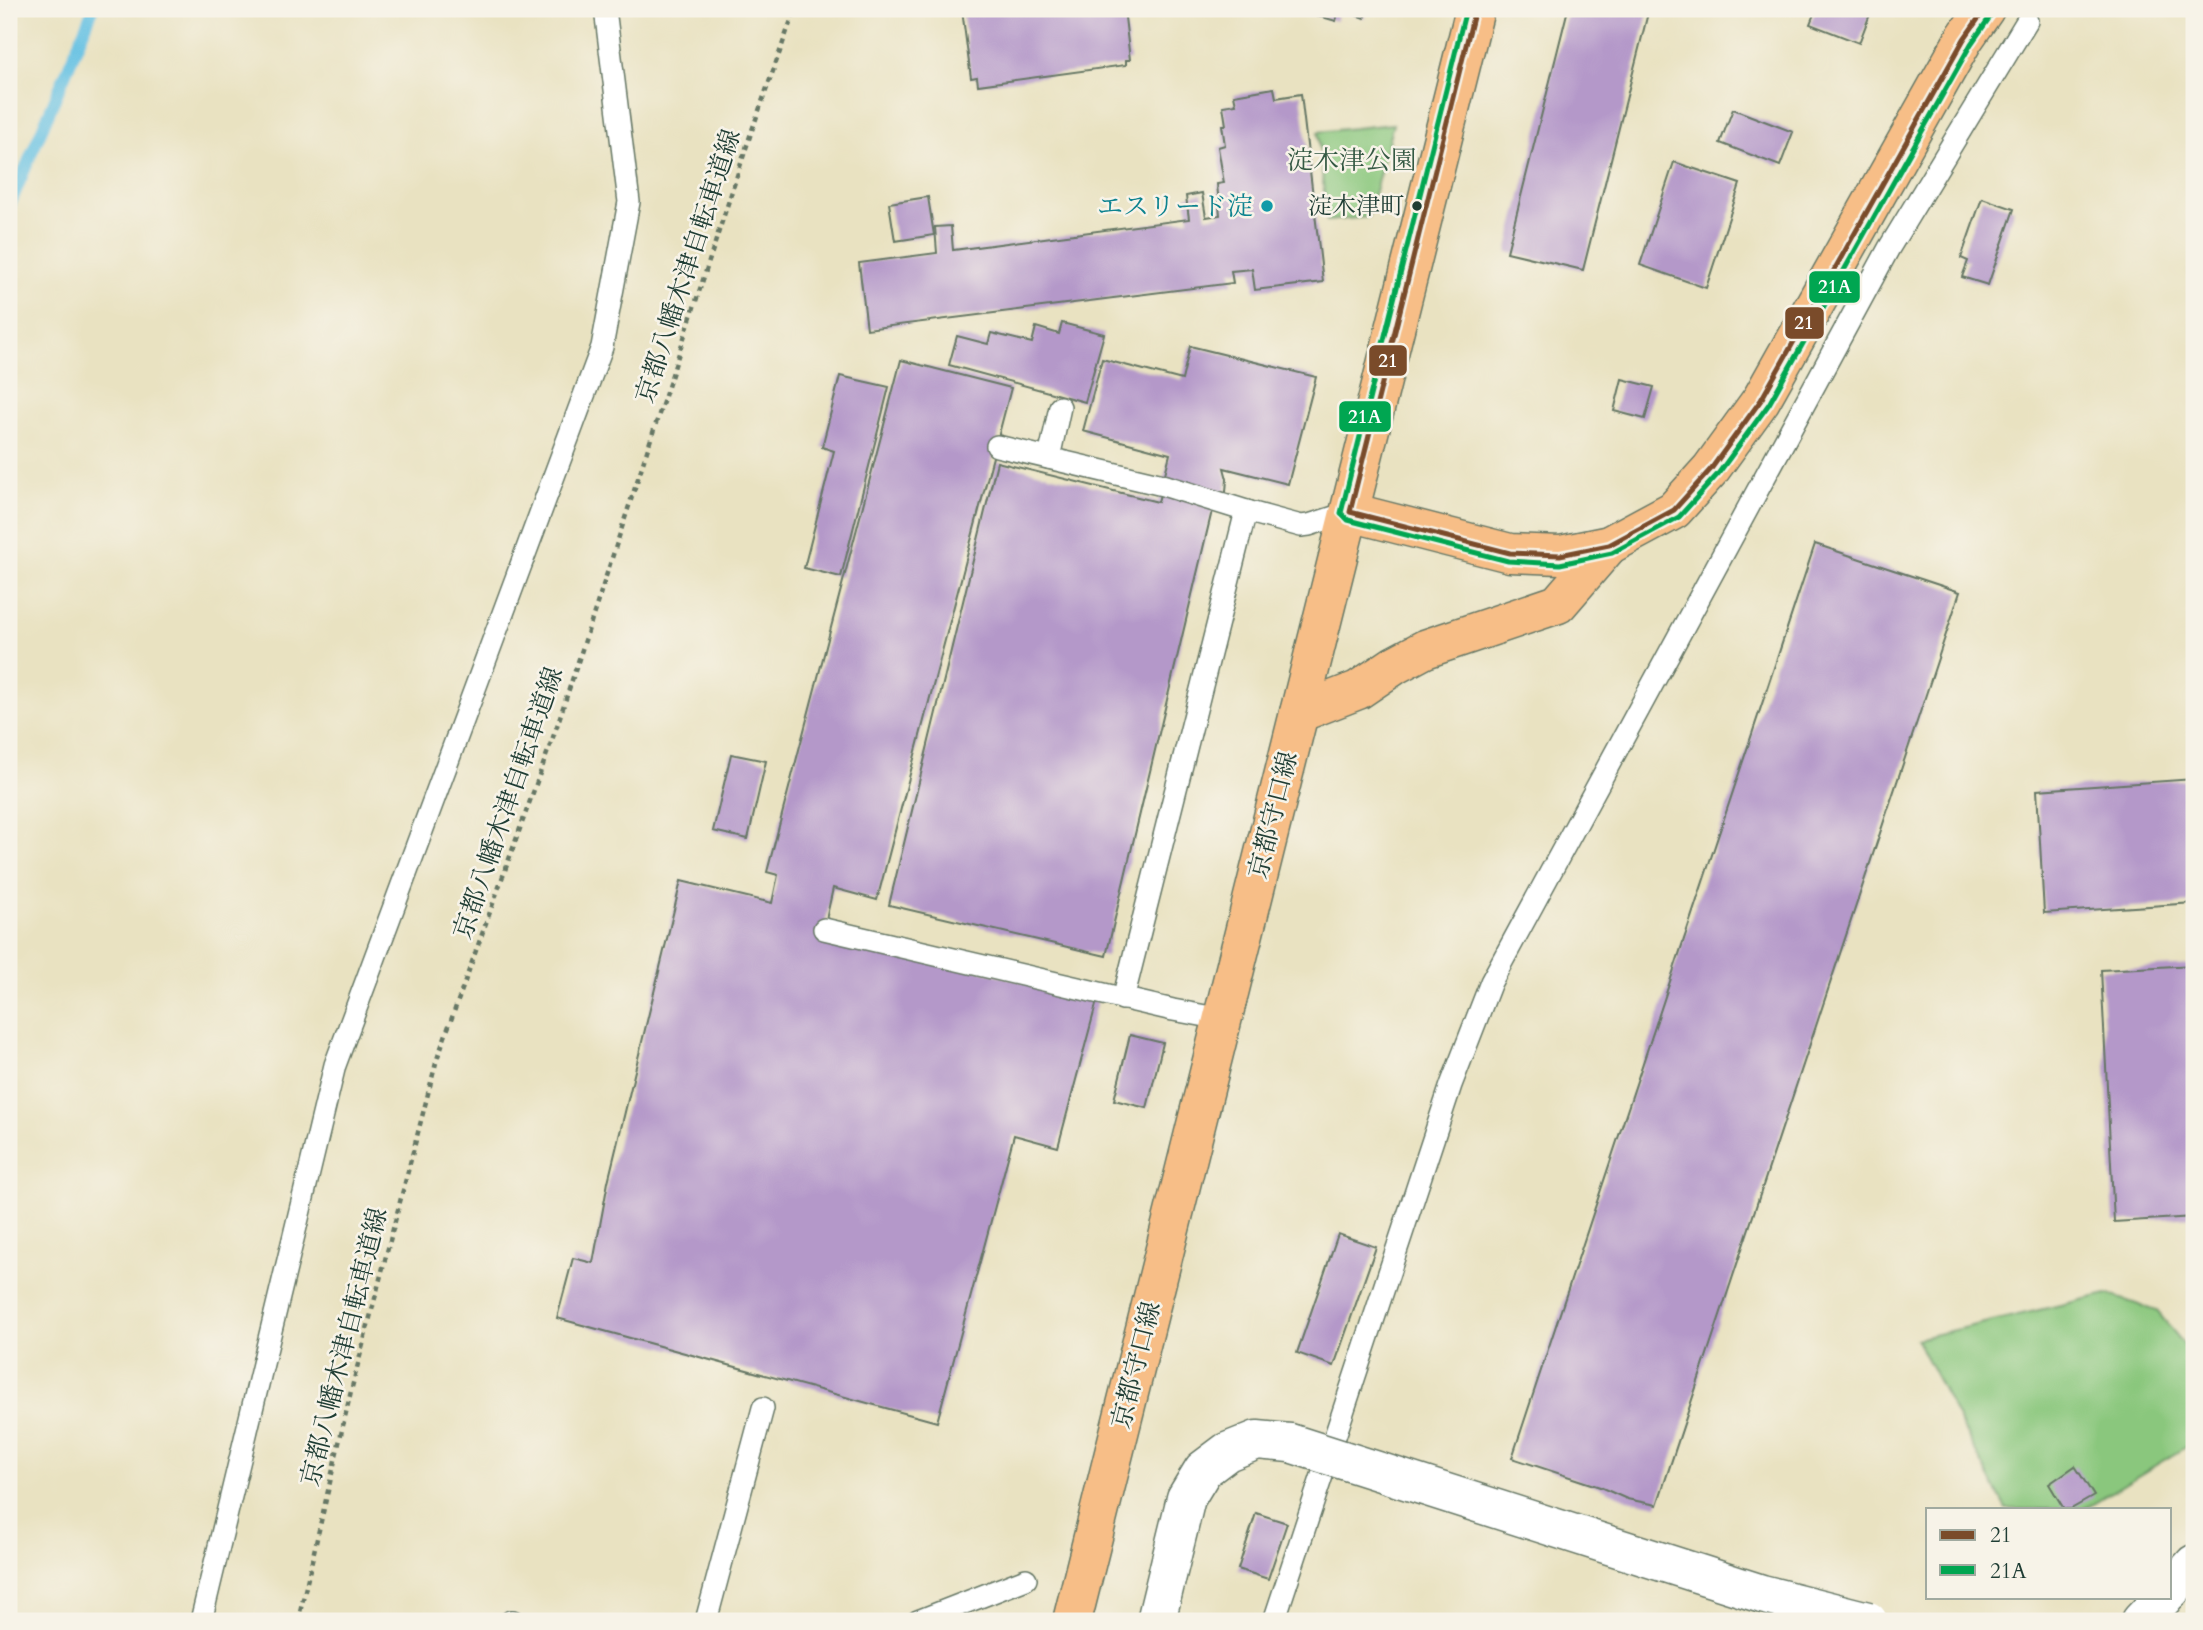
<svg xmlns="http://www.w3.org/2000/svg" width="2203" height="1630" font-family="Cardo,'Noto Serif JP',serif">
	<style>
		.green { fill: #8ac77d; stroke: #548258; stroke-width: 2 }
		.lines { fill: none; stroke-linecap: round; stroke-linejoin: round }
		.stream { stroke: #65c1e3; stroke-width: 12 }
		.building { fill: #b498c9 }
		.lane-casing { stroke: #667765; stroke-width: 24 }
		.street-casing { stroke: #667765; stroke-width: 41 }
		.primary-casing { stroke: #667765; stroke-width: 41 }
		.path { stroke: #667765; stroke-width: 4.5; stroke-dasharray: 5 5; stroke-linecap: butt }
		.lane { stroke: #fff; stroke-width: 21 }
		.street { stroke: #fff; stroke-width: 38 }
		.primary { stroke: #f7be87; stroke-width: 38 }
		.street-bridge-casing { stroke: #667765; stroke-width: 41; stroke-linecap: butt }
		.street-bridge { stroke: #fff; stroke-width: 38 }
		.bus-1-casing { stroke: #f7f3e8; stroke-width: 10 }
		.bus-2-casing { stroke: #f7f3e8; stroke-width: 10 }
		.bus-1 { stroke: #7a4b2a; stroke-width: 5 }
		.bus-2 { stroke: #00a651; stroke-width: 5 }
		.culture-dot { fill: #0f9aa8; stroke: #f7f3e8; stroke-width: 2.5 }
		.bus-dot { fill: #1f3d34; stroke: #f7f3e8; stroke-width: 2.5 }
		.labels { text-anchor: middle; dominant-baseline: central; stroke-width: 5; stroke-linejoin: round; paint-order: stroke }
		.bus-label { font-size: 24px; fill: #1f3d34; stroke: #f7f3e8; text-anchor: end }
		.park-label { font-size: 26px; fill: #345943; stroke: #f7f3e8 }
		.culture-label { font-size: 26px; fill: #0d838f; stroke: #f7f3e8; text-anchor: end }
		.street-label { font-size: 26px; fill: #1f3d34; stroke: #f7f3e8 }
		.line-badge { stroke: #f7f3e8; stroke-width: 2.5 }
		.badge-label { font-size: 19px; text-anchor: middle; font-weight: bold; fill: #fff }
	</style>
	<rect width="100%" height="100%" fill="#f7f3e8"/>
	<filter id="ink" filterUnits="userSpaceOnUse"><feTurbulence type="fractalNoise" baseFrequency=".0143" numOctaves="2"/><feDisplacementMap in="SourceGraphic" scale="14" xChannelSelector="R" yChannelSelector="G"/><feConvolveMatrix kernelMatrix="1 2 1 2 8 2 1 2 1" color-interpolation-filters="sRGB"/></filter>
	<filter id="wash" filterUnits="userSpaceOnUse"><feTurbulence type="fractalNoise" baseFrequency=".00686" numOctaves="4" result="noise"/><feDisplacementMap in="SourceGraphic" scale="28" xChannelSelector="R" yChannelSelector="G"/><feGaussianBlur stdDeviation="1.57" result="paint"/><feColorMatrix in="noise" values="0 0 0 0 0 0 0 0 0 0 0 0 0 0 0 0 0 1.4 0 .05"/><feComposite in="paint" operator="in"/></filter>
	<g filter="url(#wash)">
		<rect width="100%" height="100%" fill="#e9e2c1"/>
		<g class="green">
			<polygon points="1393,124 1368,217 1327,221 1318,132"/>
			<polygon points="2107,1294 2157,1311 2191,1353 2194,1358 2194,1442 2083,1509 2006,1509 1916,1339"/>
		</g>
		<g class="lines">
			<polyline class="stream" points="9,207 93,9"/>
		</g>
		<g id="blocks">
			<g class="building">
				<polygon points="968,9 1124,9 1130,60 1126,60 1126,65 978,85 977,77 971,78 962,10"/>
				<polygon points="1294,9 1339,9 1336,21"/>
				<polygon points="1340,9 1368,9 1364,18"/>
				<polygon points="1568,9 1649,9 1583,270 1507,252"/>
				<polygon points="1816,9 1872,9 1859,43 1810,24"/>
				<polygon points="1274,88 1276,98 1301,94 1323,282 1255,290 1252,269 1231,271 1233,283 867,329 859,263 937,253 935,227 951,226 953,250 1189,219 1186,196 1202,193 1206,217 1220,215 1217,184 1224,183 1218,147 1225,145 1222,125 1226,125 1223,106 1236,104 1234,95"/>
				<polygon points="1733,109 1793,132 1780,166 1720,143"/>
				<polygon points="1674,162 1740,184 1706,288 1640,265"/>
				<polygon points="928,197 934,235 895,241 889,203"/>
				<polygon points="1982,198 2014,209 1988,285 1962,277 1968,261 1961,258"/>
				<polygon points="1062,323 1104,334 1085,402 949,365 957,336 988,344 991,333 1032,343 1036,327 1059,334"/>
				<polygon points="1190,346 1316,377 1288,484 1224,468 1227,479 1226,492 1211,515 1106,956 889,905 997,462 1158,502 1170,454 1083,431 1102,359 1182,380"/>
				<polygon points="901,360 1011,388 877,900 833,888 824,929 1097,1001 1058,1147 1014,1135 937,1422 557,1318 573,1258 593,1263 608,1182 681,881 772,903 778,875 767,872"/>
				<polygon points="840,376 889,387 841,577 804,568 834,451 822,447"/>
				<polygon points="1622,379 1654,387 1645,419 1614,411"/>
				<polygon points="1815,544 1960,592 1657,1505 1627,1499 1600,1487 1512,1458"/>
				<polygon points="731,754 766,761 748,839 713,831"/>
				<polygon points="2194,779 2194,903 2044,913 2037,790"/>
				<polygon points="2194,965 2194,1217 2114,1222 2101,970"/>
				<polygon points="1130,1035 1163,1043 1147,1108 1114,1100"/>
				<polygon points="1338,1234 1376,1247 1334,1366 1297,1353"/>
				<polygon points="2075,1466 2094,1496 2071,1509 2064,1509 2049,1484"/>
				<polygon points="1256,1513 1287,1523 1268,1579 1238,1569"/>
			</g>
		</g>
	</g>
	<g filter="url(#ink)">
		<use href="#blocks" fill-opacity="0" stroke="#667765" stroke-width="2"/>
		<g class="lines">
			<g class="lane-casing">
				<g id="lane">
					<polyline points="997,446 1163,485 1253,513"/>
					<polyline points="1049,458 1060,407"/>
					<polyline points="824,929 1173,1010 1222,1019"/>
					<polyline points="1123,999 1246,511 1301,526 1309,525 1350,512"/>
					<polyline points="201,1621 335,1065 602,347 629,202 605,9"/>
					<polyline points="511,1621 513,1621"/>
					<polyline points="706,1621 763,1408"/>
					<polyline points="918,1621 1026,1579"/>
					<polyline points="1274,1621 1451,1085 1491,982 1889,248 2027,21"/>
				</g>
			</g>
			<g class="street-casing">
				<g id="street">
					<polyline points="2170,1591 2194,1564"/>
					<polyline points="2141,1621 2164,1597"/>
				</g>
			</g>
			<g class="primary-casing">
				<g id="primary">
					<polyline points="1350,512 1510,553 1560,555 1609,545 1674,510 1711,469 1761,400 1964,39 1985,9"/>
					<polyline points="1299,713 1358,690 1395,665 1425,649 1558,604 1609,545"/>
					<polyline points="1072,1621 1475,9"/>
				</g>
			</g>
			<polyline class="path" points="298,1621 351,1391 437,1059 557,726 751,133 795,9"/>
			<use href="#lane" class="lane"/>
			<use href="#street" class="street"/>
			<use href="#primary" class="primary"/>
			<g class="street-bridge-casing">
				<polyline id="street-bridge" points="1156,1621 1186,1498 1203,1470 1227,1452 1257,1440 1290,1443 1762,1594 1868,1621"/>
			</g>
			<use href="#street-bridge" class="street-bridge"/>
			<g class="bus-1-casing">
				<polyline id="bus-1" points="1475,9 1350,512 1510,553 1560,555 1609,545 1674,510 1711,469 1761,400 1964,39 1985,9"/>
			</g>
			<g class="bus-2-casing">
				<polyline id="bus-2" points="1466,9 1341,513 1348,520 1508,561 1560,564 1612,553 1679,517 1718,474 1769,404 1971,44 1992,14"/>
			</g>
			<use href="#bus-1" class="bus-1"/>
			<use href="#bus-2" class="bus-2"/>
		</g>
	</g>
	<circle class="culture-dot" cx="1267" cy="206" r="7"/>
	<circle class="bus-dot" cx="1417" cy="206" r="6"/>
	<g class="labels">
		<g class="bus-label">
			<text x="1404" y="206">淀木津町</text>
		</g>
		<g class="park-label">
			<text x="1352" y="160">淀木津公園</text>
		</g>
		<g class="culture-label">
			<text x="1253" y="206">エスリード淀</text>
		</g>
		<g class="street-label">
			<text transform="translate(688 266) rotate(-72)">京都八幡木津自転車道線</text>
			<text transform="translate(508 803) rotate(-71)">京都八幡木津自転車道線</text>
			<text transform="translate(1273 815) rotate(-76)">京都守口線</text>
			<text transform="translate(344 1347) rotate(-76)">京都八幡木津自転車道線</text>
			<text transform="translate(1136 1365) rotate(-76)">京都守口線</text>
		</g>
	</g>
	<g class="line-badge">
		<rect x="1808" y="270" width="53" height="34" rx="7" fill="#00a651"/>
		<rect x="1784" y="306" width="41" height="34" rx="7" fill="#7a4b2a"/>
		<rect x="1368" y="344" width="40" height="33" rx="7" fill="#7a4b2a"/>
		<rect x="1338" y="400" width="54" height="33" rx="7" fill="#00a651"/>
	</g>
	<g class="badge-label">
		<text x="1835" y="293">21A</text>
		<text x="1804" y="329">21</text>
		<text x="1388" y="367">21</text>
		<text x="1365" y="423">21A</text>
	</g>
	<rect width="2203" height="1630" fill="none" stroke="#f7f3e8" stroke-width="35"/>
	<rect x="1926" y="1508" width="245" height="91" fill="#f7f3e8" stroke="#a1aaa0" stroke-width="2"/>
	<rect x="1940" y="1530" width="35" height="10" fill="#7a4b2a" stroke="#a1aaa0" stroke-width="2"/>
	<text x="1990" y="1542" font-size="21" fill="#1f3d34">21</text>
	<rect x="1940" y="1565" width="35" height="10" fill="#00a651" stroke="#a1aaa0" stroke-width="2"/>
	<text x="1990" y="1578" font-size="21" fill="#1f3d34">21A</text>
</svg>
